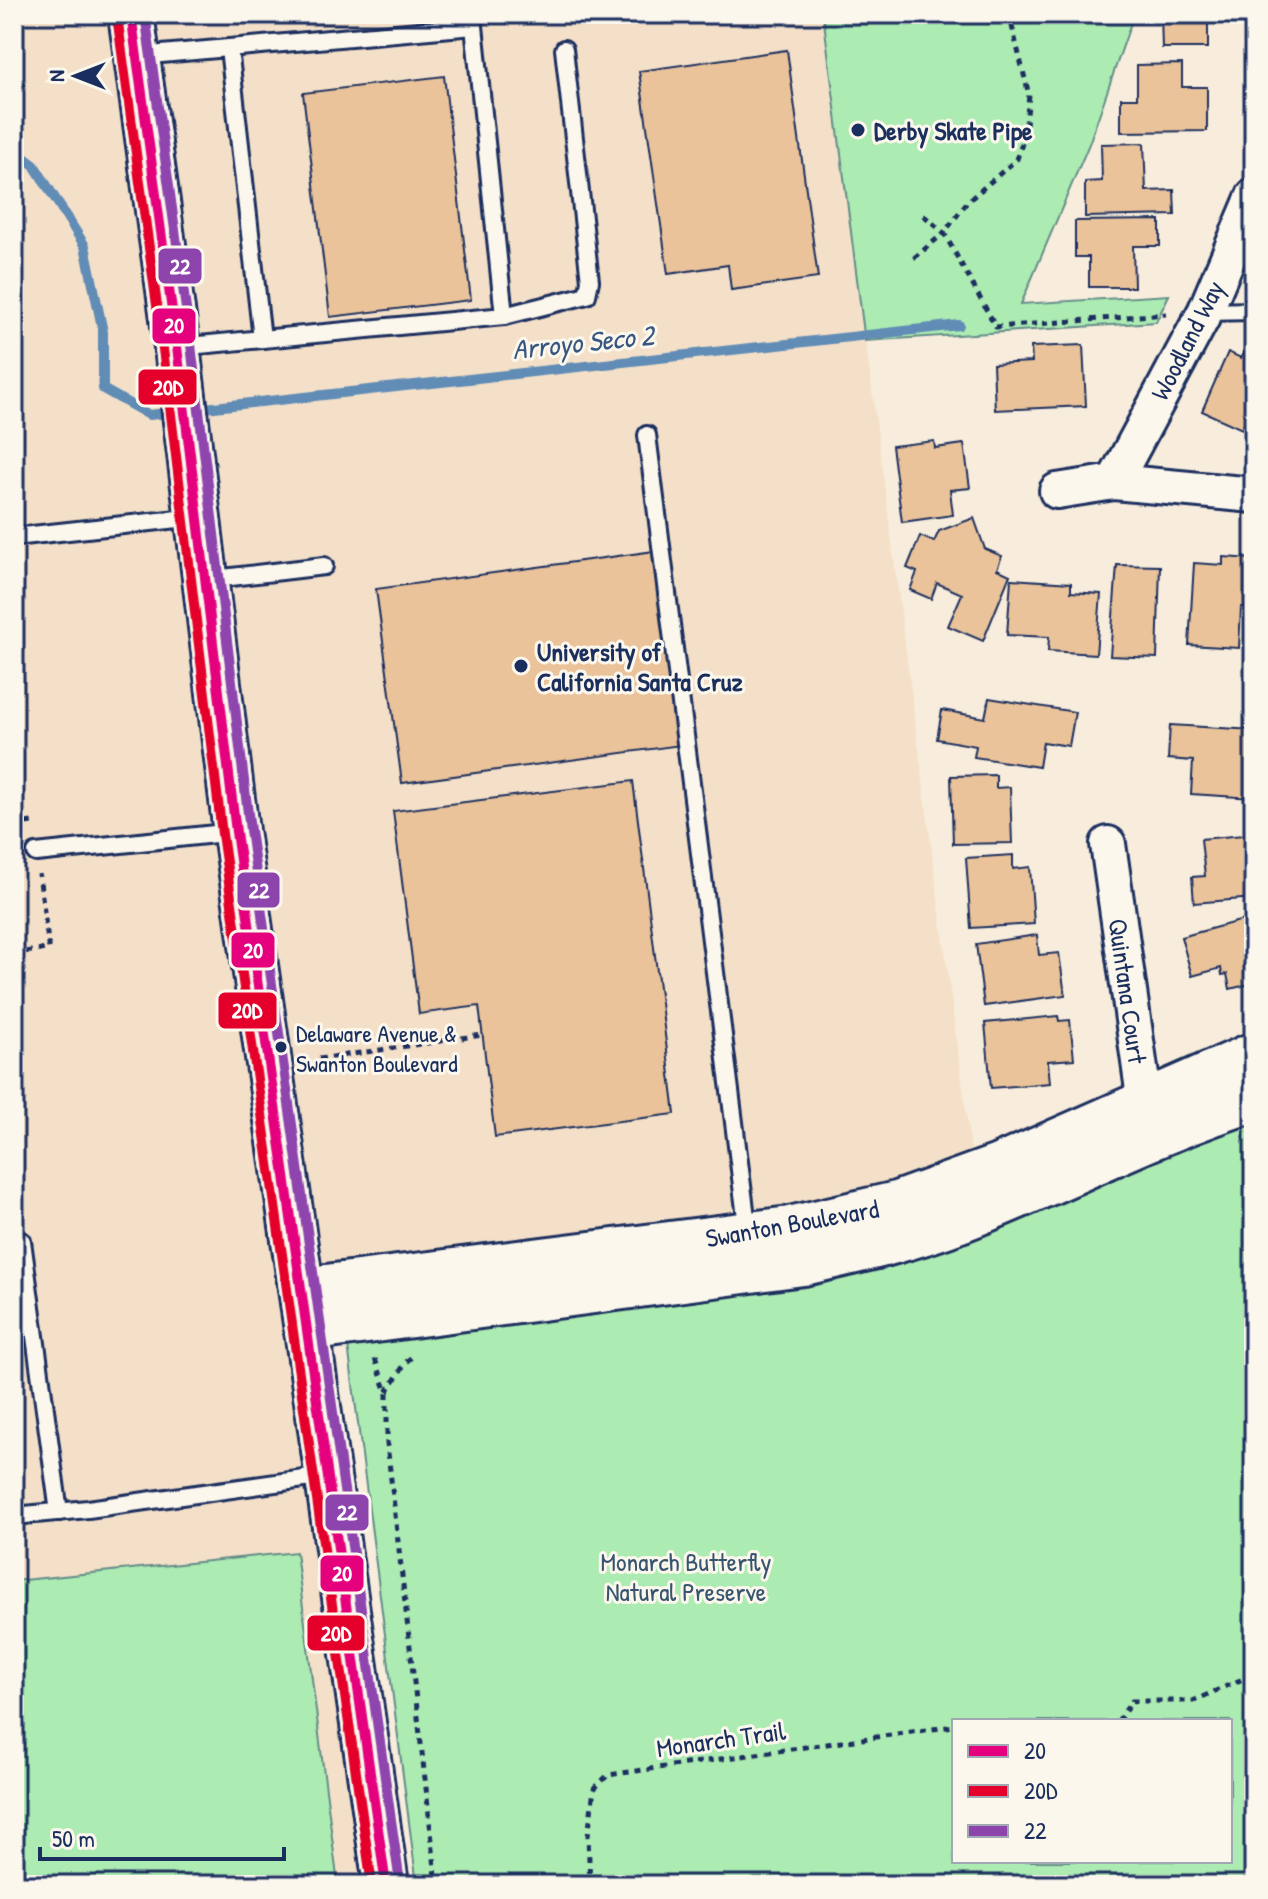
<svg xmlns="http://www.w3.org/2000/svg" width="1268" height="1899" font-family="'Patrick Hand',sans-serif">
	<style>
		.built { fill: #f4e0c8 }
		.green { fill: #acebb2; stroke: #648d88; stroke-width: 2; fill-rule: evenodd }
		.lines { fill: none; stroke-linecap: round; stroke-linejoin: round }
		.stream { stroke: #618cb6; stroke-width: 10 }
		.building { fill: #eac39a; stroke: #1b2f5e; stroke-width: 2 }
		.lane-casing { stroke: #1b2f5e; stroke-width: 22 }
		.street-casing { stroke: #1b2f5e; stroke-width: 40 }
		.secondary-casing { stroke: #1b2f5e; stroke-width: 50 }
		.path { stroke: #1b2f5e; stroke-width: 5; stroke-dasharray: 6 6; stroke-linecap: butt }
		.lane { stroke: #fbf7ec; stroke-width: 16 }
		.street { stroke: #fbf7ec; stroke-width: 34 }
		.secondary { stroke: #fbf7ec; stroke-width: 44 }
		.bus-1-casing { stroke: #fbf7ec; stroke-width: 16 }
		.bus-2-casing { stroke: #fbf7ec; stroke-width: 16 }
		.bus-3-casing { stroke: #fbf7ec; stroke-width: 16 }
		.bus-1 { stroke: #e5007d; stroke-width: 10 }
		.bus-2 { stroke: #e4002b; stroke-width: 10 }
		.bus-3 { stroke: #8e44ad; stroke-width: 10 }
		.poi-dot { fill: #1b2f5e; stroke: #fbf7ec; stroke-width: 3 }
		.labels { text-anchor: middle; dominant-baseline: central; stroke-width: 6; stroke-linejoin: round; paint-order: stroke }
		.bus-label { font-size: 24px; fill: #1b2f5e; stroke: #fbf7ec; text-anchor: start }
		.poi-label { font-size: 26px; font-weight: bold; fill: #1b2f5e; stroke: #fbf7ec; text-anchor: start }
		.street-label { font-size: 26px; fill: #1b2f5e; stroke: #fbf7ec }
		.park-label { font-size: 26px; fill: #38556f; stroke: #fbf7ec }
		.water-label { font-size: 28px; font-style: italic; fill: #385682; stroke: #fbf7ec }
		.line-badge { stroke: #fbf7ec; stroke-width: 3 }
		.badge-label { font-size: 22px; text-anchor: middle; font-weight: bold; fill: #fff }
	</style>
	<rect width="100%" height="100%" fill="#f8eddc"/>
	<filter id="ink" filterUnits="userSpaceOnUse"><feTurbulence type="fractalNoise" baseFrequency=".0125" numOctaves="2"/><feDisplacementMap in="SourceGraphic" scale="16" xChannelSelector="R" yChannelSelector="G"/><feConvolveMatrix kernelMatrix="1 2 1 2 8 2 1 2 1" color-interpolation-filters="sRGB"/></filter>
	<g filter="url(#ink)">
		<polygon class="built" points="14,14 823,14 978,1204 309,1314 385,1885 14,1885"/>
		<g class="green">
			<polygon points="823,14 1134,14 1089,144 1021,304 1169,295 1156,322 865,341"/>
			<path d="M1254,1088V1885H417L344,1314L812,1252ZM954,1721H1230V1861H954Z"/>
			<polygon points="296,1552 338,1885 14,1885 14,1581"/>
		</g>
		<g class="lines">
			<g class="stream">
				<polyline points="14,150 34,165 85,246 103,332 103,389 149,415 176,412"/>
				<polyline points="196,409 959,325"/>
			</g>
		</g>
		<g class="building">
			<polygon points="1161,14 1226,14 1226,22 1208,22 1208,48 1162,48"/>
			<polygon points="787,50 818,278 731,290 728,265 668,274 639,71"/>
			<polygon points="1182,64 1182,87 1207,87 1207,131 1121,132 1121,98 1137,98 1137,65"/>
			<polygon points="444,76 471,300 330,317 303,93"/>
			<polygon points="1144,143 1146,191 1174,190 1175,215 1085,217 1085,182 1102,181 1101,144"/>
			<polygon points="1160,220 1160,246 1133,246 1134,287 1089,287 1089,257 1075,257 1075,221"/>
			<polygon points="1254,331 1254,403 1242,429 1202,411 1228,352 1241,358"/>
			<polygon points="1083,345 1086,406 995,410 993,364 1032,362 1031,347"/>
			<polygon points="934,441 935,448 964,444 970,488 950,490 953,515 902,522 892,446"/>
			<polygon points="974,518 985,549 1002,556 997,569 1010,575 983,641 948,626 962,594 937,583 931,599 910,590 917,572 907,568 920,536 934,542 939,531"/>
			<polygon points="655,551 681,745 402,783 376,589"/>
			<polygon points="1223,557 1254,559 1254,607 1241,607 1239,648 1189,645 1194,563 1223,565"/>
			<polygon points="1117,565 1160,566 1157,658 1110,656"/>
			<polygon points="1011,579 1071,583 1071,592 1101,594 1096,654 1048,651 1049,637 1007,635"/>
			<polygon points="989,698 1075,712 1069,746 1043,742 1039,767 974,757 976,746 937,739 942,710 985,718"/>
			<polygon points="1170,725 1254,730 1254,798 1191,794 1193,761 1168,759"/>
			<polygon points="996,775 996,788 1010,787 1012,843 953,844 951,776"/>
			<polygon points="633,781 675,1114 495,1137 479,1006 419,1014 393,811"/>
			<polygon points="1254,834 1254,898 1194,903 1192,877 1205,876 1201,839"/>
			<polygon points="1013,855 1013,869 1030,867 1034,924 971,928 966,858"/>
			<polygon points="1254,917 1254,983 1230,989 1227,974 1222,975 1221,968 1192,976 1181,937"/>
			<polygon points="1037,935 1039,955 1059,953 1065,995 984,1006 976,944"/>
			<polygon points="1058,1016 1059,1021 1070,1020 1074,1059 1048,1061 1050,1083 991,1088 985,1023"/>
		</g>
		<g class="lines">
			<g class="lane-casing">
				<g id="lane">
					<polyline points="229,48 262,339"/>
					<polyline points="139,56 474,26 504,316 178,347"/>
					<polyline points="1205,312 1254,311"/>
					<polyline points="504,316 587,295 590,281 564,49"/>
					<polyline points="647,435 748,1233"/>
					<polyline points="14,537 196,517"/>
					<polyline points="206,580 324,566"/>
					<polyline points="36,853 234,832"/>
					<polyline points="22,1241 59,1512"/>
					<polyline points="14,1516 88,1509 326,1476"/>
				</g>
			</g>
			<g class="street-casing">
				<g id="street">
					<polyline points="1114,482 1205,312 1254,196"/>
					<polyline points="1057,491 1114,482 1254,495"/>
					<polyline points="1108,844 1148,1125"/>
				</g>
			</g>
			<g class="secondary-casing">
				<g id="secondary">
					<polyline points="131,14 177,347 236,832 386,1885"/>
					<polyline points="302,1290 790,1229 897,1204 999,1167 1254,1055"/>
					<path d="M307,1329L803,1263C856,1251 911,1239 962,1219C1060,1181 1153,1131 1254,1099"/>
				</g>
			</g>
			<g class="path">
				<polyline points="1009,14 1029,95 1025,134 1017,159 967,202 944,233 996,327 1166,314"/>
				<polyline points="914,258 944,233 922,214"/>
				<polyline points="14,825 32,822"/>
				<polyline points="14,953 49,949 39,874"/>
				<polyline points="319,1059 482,1035"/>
				<polyline points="375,1359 387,1392 387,1444 437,1885"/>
				<polyline points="387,1392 406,1362 414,1355"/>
				<polyline points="1118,1721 1132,1701 1193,1701 1254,1674"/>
				<polyline points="590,1885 588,1836 594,1789 608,1775 954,1726"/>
			</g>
			<use href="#lane" class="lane"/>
			<use href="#street" class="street"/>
			<use href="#secondary" class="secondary"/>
			<g class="bus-1-casing">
				<polyline id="bus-1" points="131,14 177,347 236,832 386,1885"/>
			</g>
			<g class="bus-2-casing">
				<polyline id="bus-2" points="117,16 163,349 222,834 372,1885"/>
			</g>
			<g class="bus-3-casing">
				<polyline id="bus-3" points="145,14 191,345 250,830 400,1883"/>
			</g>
			<use href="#bus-1" class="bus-1"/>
			<use href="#bus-2" class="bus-2"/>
			<use href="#bus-3" class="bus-3"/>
		</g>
	</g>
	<g class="poi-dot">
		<circle cx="858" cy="130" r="8"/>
		<circle cx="521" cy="666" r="8"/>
		<circle cx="281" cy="1047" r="7"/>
	</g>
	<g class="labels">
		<g class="bus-label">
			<text x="296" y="1033">Delaware Avenue &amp;<tspan x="296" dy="30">Swanton Boulevard</tspan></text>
		</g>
		<g class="poi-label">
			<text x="874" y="130">Derby Skate Pipe</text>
			<text x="537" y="651">University of<tspan x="537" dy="30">California Santa Cruz</tspan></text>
		</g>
		<g class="street-label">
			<text transform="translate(1187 340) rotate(-63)">Woodland Way</text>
			<text transform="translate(1128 991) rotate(82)">Quintana Court</text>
			<text transform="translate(792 1223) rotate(-10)">Swanton Boulevard</text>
			<text transform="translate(721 1739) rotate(-8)">Monarch Trail</text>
		</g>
		<g class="park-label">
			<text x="686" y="1561">Monarch Butterfly<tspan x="686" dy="30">Natural Preserve</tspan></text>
		</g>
		<g class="water-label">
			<text transform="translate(583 342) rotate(-6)">Arroyo Seco 2</text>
		</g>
	</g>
	<g class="line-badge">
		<rect x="157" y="247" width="46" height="38" rx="8" fill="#8e44ad"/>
		<rect x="151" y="307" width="46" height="38" rx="8" fill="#e5007d"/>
		<rect x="137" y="368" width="61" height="38" rx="8" fill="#e4002b"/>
		<rect x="236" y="871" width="45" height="38" rx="8" fill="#8e44ad"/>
		<rect x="230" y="931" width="46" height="38" rx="8" fill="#e5007d"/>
		<rect x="217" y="991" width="61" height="39" rx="8" fill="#e4002b"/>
		<rect x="324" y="1493" width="46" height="39" rx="8" fill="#8e44ad"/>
		<rect x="319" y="1554" width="46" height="39" rx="8" fill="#e5007d"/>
		<rect x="306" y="1614" width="60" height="38" rx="8" fill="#e4002b"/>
	</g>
	<g class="badge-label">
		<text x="180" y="274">22</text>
		<text x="174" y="333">20</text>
		<text x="168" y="395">20D</text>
		<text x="259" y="898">22</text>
		<text x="253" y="958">20</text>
		<text x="247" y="1018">20D</text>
		<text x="347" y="1520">22</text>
		<text x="342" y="1581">20</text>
		<text x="336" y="1641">20D</text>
	</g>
	<rect width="1268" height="1899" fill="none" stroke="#fbf7ec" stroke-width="48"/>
	<rect x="24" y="24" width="1220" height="1851" fill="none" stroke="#1b2f5e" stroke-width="3" filter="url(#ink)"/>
	<rect x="952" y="1719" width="280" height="144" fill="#fbf7ec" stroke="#a1a7b3" stroke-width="2"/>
	<rect x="968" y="1745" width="40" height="12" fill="#e5007d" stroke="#a1a7b3" stroke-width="2"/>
	<text x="1024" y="1759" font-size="24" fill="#1b2f5e">20</text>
	<rect x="968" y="1785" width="40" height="12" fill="#e4002b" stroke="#a1a7b3" stroke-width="2"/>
	<text x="1024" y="1799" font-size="24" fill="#1b2f5e">20D</text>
	<rect x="968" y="1825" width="40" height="12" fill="#8e44ad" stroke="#a1a7b3" stroke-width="2"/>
	<text x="1024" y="1839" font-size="24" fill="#1b2f5e">22</text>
	<g transform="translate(76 76) rotate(270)" stroke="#fbf7ec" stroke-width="6" paint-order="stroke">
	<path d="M0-6L14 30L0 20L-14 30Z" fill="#1b2f5e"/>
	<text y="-12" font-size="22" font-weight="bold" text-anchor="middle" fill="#1b2f5e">N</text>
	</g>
	<path d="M40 1847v12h244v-12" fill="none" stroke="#1b2f5e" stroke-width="4"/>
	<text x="52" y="1847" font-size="24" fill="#1b2f5e" stroke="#fbf7ec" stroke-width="6" paint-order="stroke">50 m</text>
</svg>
